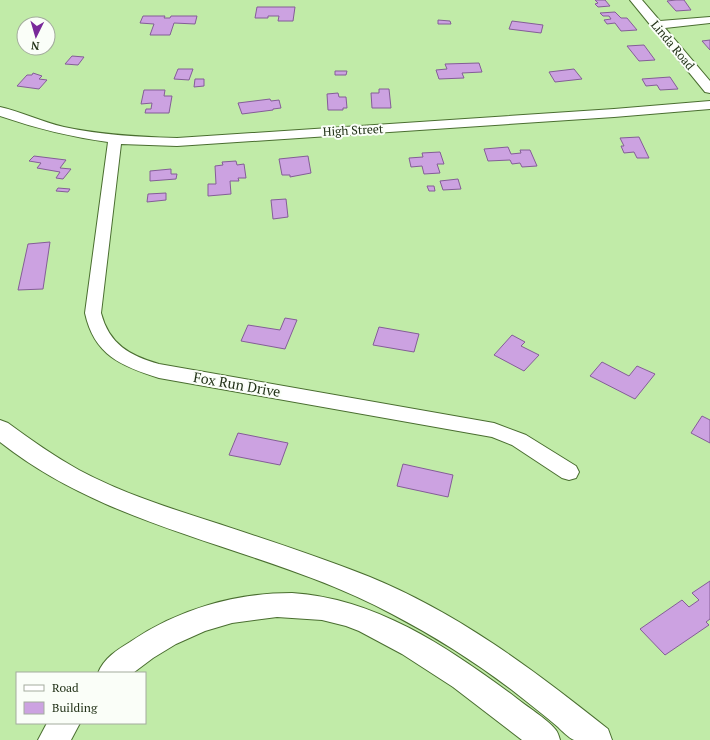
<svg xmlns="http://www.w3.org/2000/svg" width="710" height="740" font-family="'PT Serif',serif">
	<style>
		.building { fill: #cca2e1; stroke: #845d97 }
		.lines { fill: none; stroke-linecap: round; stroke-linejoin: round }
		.street-casing { stroke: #4a6e30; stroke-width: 2 }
		.highway-casing { stroke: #4a6e30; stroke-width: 2 }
		.street { fill: #fff; fill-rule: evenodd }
		.highway { fill: #fff; fill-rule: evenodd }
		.labels { text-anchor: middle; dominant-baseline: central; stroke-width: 4; stroke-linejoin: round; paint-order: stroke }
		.far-street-label { font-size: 12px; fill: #223218; stroke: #fafef8 }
		.street-label { font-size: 14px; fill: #223218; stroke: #fafef8 }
	</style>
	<rect width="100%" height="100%" fill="#c1eba8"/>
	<g class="building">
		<polygon points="595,0 605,0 610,6 598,7 595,4 598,3"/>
		<polygon points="676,0 684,0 691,10 676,11 667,1"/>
		<polygon points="257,7 295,7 293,21 278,21 279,16 268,16 268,18 255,18"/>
		<polygon points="615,12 621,18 627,18 637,30 621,31 615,23 607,24 604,20 611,19 609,16 603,16 600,13"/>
		<polygon points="143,16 165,16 164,18 170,18 171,16 197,16 195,24 174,23 170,35 150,35 154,24 140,23"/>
		<polygon points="438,20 450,21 451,24 438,24"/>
		<polygon points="512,21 543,25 541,33 509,29"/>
		<polygon points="710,40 710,50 702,41"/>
		<polygon points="644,45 655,60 639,61 627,46"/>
		<polygon points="72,56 84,57 78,65 65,64"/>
		<polygon points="479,63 482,72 462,73 464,78 439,79 436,70 447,69 445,64"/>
		<polygon points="178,69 193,69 189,80 174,79"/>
		<polygon points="574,69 582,79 555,82 549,72"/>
		<polygon points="335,71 347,71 346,75 335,75"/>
		<polygon points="33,73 42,76 39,79 47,80 39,89 17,86 27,75 32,75"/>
		<polygon points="670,77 678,89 660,90 657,85 646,86 642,79"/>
		<polygon points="195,79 204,79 204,86 194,87"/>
		<polygon points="379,89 389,89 391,108 372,108 371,93 379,93"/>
		<polygon points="144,90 165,90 164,96 172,96 169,113 145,113 146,109 151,109 152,103 141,104"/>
		<polygon points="338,93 339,97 346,97 347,108 343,108 343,110 328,110 327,94"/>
		<polygon points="270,99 271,101 279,100 281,108 273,109 273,110 242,114 238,103"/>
		<polygon points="639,137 649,158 637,158 634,152 624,153 621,146 624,146 620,138"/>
		<polygon points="508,147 511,154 521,153 520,150 530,150 537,166 522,167 520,163 512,164 510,160 488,161 484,149"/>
		<polygon points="440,152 444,164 437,164 440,173 424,174 422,166 411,167 409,158 423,157 422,153"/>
		<polygon points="34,156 66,160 60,168 71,169 63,179 56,178 60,172 37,168 41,163 29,161"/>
		<polygon points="308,156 311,173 290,177 290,175 282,175 279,159"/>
		<polygon points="236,161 237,165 244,164 246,178 238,178 239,181 230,181 231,194 208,196 208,184 216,184 215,166 223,165 222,162"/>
		<polygon points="171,169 171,174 177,174 176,179 150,181 150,171"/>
		<polygon points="458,179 461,189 443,190 440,181"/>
		<polygon points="427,186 434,186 435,191 429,191"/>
		<polygon points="58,188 70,189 68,192 56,191"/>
		<polygon points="166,193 166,200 147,202 148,194"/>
		<polygon points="286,199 288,217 273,219 271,200"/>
		<polygon points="50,242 43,289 18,290 28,244"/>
		<polygon points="285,318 297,320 285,349 241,341 248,325 280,330"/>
		<polygon points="379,327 419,334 414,352 373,345"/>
		<polygon points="512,335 525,342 521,346 539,355 524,371 494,355"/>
		<polygon points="602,362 629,376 637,366 655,374 635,399 590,376"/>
		<polygon points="702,416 710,420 710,443 691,433"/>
		<polygon points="238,433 288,443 280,465 229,455"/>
		<polygon points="403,464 453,475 448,497 397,486"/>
		<polygon points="710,581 710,619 706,622 709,625 665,655 640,629 682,600 689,607 699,600 692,593"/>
	</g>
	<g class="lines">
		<g class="street-casing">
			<g id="street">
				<polygon points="630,0 642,0 660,21 710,17 710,23 665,28 710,81 710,93 705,92"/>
				<path d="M710,101V109L614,117L177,146L121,144L101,313C109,344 130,356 159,364L494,423L526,435L576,466L579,472L576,478L569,480L562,478L512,445L492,437L159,378C121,366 94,355 85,313L108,142C71,137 35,128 0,116V107C22,112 42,122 64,127C101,135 139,137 177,138L614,109Z"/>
			</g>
		</g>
		<g class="highway-casing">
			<g id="highway">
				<path d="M0,420L8,423C31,440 54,456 79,470C122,493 169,508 216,523C267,540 320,557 370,577C458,613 534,670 608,729L612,740C604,740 581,740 574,740C569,738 562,731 558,727C543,714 527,702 512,690C474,661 434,636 392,614C265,546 115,533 0,442Z"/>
				<path d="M292,593C376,598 449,648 515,697C526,706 547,719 555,729C558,732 559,737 560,740H522L453,687L402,654L359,631L346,626L322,620L277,617L232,623L205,631L176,644L153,658L133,673H98C104,658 117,650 130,642C178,609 235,593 292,593Z"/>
				<polygon points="47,723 80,723 71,740 38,740"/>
			</g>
		</g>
		<use href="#street" class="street"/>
		<use href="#highway" class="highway"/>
	</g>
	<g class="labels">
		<g class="far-street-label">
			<text transform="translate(673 45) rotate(50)">Linda Road</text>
			<text transform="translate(353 130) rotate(-3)">High Street</text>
		</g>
		<g class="street-label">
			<text transform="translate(237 384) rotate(10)">Fox Run Drive</text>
		</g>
	</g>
	<rect x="16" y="672" width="130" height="52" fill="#fafef8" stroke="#a4ac9e"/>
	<rect x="24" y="685" width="20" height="6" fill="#ffffff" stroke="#a4ac9e"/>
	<text x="52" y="692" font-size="12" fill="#223218">Road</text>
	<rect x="24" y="702" width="20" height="12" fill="#cca2e1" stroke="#a4ac9e"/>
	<text x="52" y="712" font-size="12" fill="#223218">Building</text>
	<g transform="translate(36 36) rotate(185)"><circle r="19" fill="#fafef8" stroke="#a4ac9e"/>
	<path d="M0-3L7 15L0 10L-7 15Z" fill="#79299a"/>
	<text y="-6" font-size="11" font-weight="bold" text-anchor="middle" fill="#223218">N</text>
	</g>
</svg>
